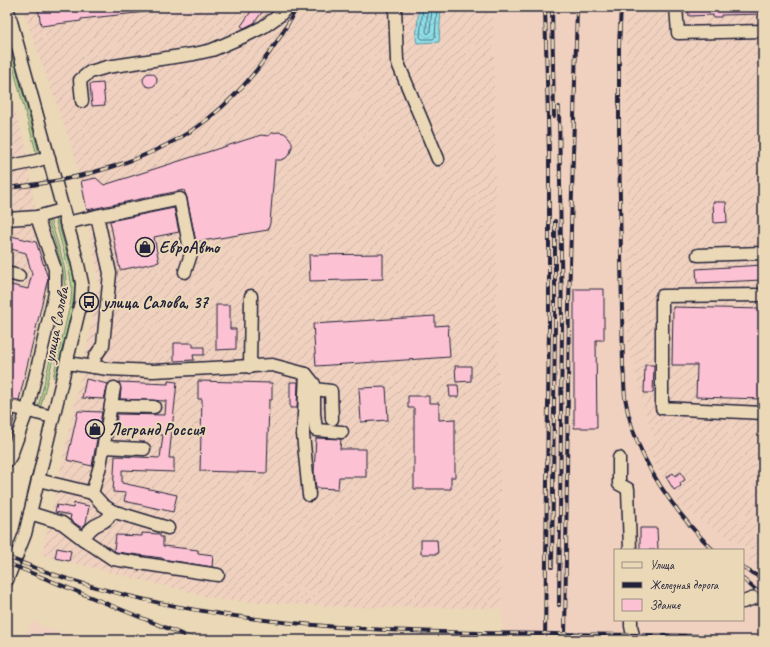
<svg xmlns="http://www.w3.org/2000/svg" width="770" height="647" font-family="Caveat,sans-serif">
	<style>
		.built { fill: #f0d1bf; fill-rule: evenodd }
		.industrial { fill: url(#industrial-furrows) }
		.grass { fill: #badc95; stroke: #6e7f68 }
		.water { fill: url(#water-waves); stroke: #6394a2 }
		.lines { fill: none; stroke-linecap: round; stroke-linejoin: round }
		.shore { stroke: #4e6e80; stroke-width: 1 }
		.building { fill: #fcc2d3; stroke: #22223b }
		.minor-casing { stroke: #22223b; stroke-width: 15 }
		.minor { stroke: #ebd8b6; stroke-width: 12 }
		.rail-casing { stroke: #22223b; stroke-width: 4 }
		.rail { stroke: #ebd8b6; stroke-width: 2.5; stroke-dasharray: 8; stroke-linecap: butt }
		.labels { text-anchor: middle; dominant-baseline: central; stroke-width: 4; stroke-linejoin: round; paint-order: stroke }
		.poi-label { font-size: 17px; font-weight: bold; fill: #22223b; stroke: #ebd8b6; text-anchor: start }
		.street-label { font-size: 17px; fill: #22223b; stroke: #ebd8b6 }
	</style>
	<defs>
		<pattern id="industrial-furrows" width="10" height="10" patternUnits="userSpaceOnUse"><rect width="10" height="10" fill="#f0d1bf"/><path d="M-1 1l2-2M0 10L10 0M9 11l2-2" fill="none" stroke="#ceb3a5"/></pattern>
		<pattern id="water-waves" width="16" height="10" patternUnits="userSpaceOnUse"><rect width="16" height="10" fill="#8fe0e7"/><path d="M0 5q4-4 8 0t8 0" fill="none" stroke="#7bc0c7"/></pattern>
	</defs>
	<rect width="100%" height="100%" fill="#ebd8b6"/>
	<filter id="ink" filterUnits="userSpaceOnUse"><feTurbulence type="fractalNoise" baseFrequency=".025" numOctaves="2"/><feDisplacementMap in="SourceGraphic" scale="8" xChannelSelector="R" yChannelSelector="G"/><feConvolveMatrix kernelMatrix="1 2 1 2 8 2 1 2 1" color-interpolation-filters="sRGB"/></filter>
	<g filter="url(#ink)">
		<g class="built">
			<path d="M493,7H627L625,32L628,189V345L646,415L656,442L651,444V458L661,474L666,477L674,490L692,514L750,550L746,559L763,570V588L762,590L763,591V640H504L502,608ZM615,550H743V620H615Z"/>
			<polygon points="32,622 82,640 24,640"/>
		</g>
		<g class="industrial">
			<polygon points="22,7 493,7 502,608 344,607 222,600 42,555 86,351 99,280 75,156"/>
			<polygon points="627,7 763,7 763,570 746,559 750,550 705,523 682,507 677,500 673,493 674,490 666,478 663,477 657,469 648,451 648,447 656,442 646,415 628,345 628,189 625,32"/>
			<polygon points="7,86 25,143 35,209 48,278 16,408 12,433 7,445"/>
		</g>
		<g class="grass">
			<polygon points="7,35 39,153 37,155 7,45"/>
			<path d="M50,219C58,245 70,275 66,302L64,300C68,275 55,244 48,220Z"/>
			<polygon points="55,219 57,219 73,274 75,287 72,311 55,378 53,377 71,301 72,287 70,275"/>
			<polygon points="55,340 57,343 40,409 38,408"/>
		</g>
		<polygon class="water" points="419,7 441,7 439,42 417,43 416,39"/>
		<g class="lines">
			<g class="shore">
				<polyline points="423,7 420,37 422,39 433,39 435,37 437,7"/>
				<polyline points="428,7 426,32 428,34 430,32 432,7"/>
			</g>
		</g>
		<g class="building">
			<polygon points="38,7 146,7 146,12 81,19 81,21 41,26"/>
			<polygon points="254,7 258,7 263,11 254,23 244,28 241,26"/>
			<polygon points="688,7 763,7 763,14 721,15 721,17 713,17 713,15 689,16"/>
			<circle cx="150" cy="80" r="7"/>
			<polygon points="103,83 105,105 92,106 90,84"/>
			<polygon points="278,132 284,133 288,136 292,142 292,147 290,153 286,158 281,160 275,160 270,223 268,230 196,242 187,198 184,190 87,210 81,181 96,178 104,185 261,135 268,136 272,133"/>
			<polygon points="713,202 726,202 727,222 714,223"/>
			<polygon points="174,208 179,232 154,237 159,262 120,270 110,221"/>
			<polygon points="7,235 36,242 48,278 19,400 7,398 7,284 28,289 32,274 26,253 7,248"/>
			<polygon points="383,254 383,279 310,281 309,255"/>
			<polygon points="763,265 763,280 697,283 696,269"/>
			<polygon points="574,289 604,289 604,340 596,340 597,428 574,428"/>
			<polygon points="216,305 230,305 230,329 236,329 236,349 216,350"/>
			<polygon points="673,307 763,309 763,399 696,397 697,365 672,365"/>
			<polygon points="435,316 435,326 448,325 450,357 316,366 313,324"/>
			<polygon points="174,343 193,343 193,347 204,347 204,355 193,355 194,360 174,361"/>
			<polygon points="645,365 654,365 653,393 644,393"/>
			<polygon points="455,366 471,366 471,381 456,382"/>
			<polygon points="86,379 108,384 104,399 82,398"/>
			<polygon points="168,381 177,382 169,458 174,458 174,472 122,470 122,483 177,495 173,512 124,501 126,493 113,492 115,456 160,458 163,435 116,433 117,414 165,415 166,401 120,399 121,389 119,382 168,384"/>
			<polygon points="198,381 272,383 272,400 269,400 267,473 200,471 202,399 198,399"/>
			<polygon points="290,382 298,382 297,408 290,408"/>
			<polygon points="449,385 458,385 459,397 450,397"/>
			<polygon points="386,387 388,420 361,422 359,388"/>
			<polygon points="408,396 429,396 429,403 439,403 439,420 455,419 455,477 451,477 451,489 414,489 414,408 408,408"/>
			<polygon points="78,411 102,412 92,466 67,460"/>
			<polygon points="7,416 15,416 9,435 7,435"/>
			<polygon points="316,438 341,439 340,449 366,449 366,477 339,477 338,489 316,488 314,472"/>
			<polygon points="681,472 685,480 680,483 681,486 674,490 666,477 673,473 675,476"/>
			<polygon points="74,503 89,506 86,523 82,528 70,520 71,515 55,512 57,505 73,508"/>
			<polygon points="640,528 657,528 658,550 640,550"/>
			<polygon points="142,533 160,534 160,537 163,537 163,546 198,550 198,553 213,555 212,567 162,559 162,558 116,552 114,550 116,535 142,536"/>
			<polygon points="421,540 437,540 438,554 421,554"/>
			<polygon points="57,548 71,551 69,561 55,558"/>
		</g>
		<g class="lines">
			<g class="minor-casing">
				<g id="minor">
					<polyline points="395,7 397,61 438,159"/>
					<polyline points="676,7 678,33 763,31"/>
					<polyline points="82,101 80,80 90,72 107,67 194,54 212,50 249,34 263,27 280,15 287,7"/>
					<polyline points="7,167 36,161 48,157"/>
					<polyline points="97,216 180,199 191,254 185,272"/>
					<polyline points="7,219 37,217 62,210"/>
					<polyline points="66,223 97,216 110,273 103,345 95,357 93,367"/>
					<polyline points="698,255 763,253"/>
					<polyline points="7,273 19,276"/>
					<polyline points="763,295 662,296 662,408 763,413"/>
					<polyline points="67,363 108,369 153,371 272,365 306,374 314,384 314,413 316,430 342,432"/>
					<polyline points="250,367 251,296"/>
					<polyline points="306,374 303,434 309,495"/>
					<polyline points="314,389 331,391 332,419"/>
					<polyline points="111,406 154,407"/>
					<polyline points="7,408 16,408 53,417"/>
					<polyline points="104,447 144,449"/>
					<polyline points="619,458 619,484 628,489 630,550"/>
					<polyline points="7,459 8,460 11,455 27,411 55,293 55,269 37,217"/>
					<polyline points="38,480 92,493 100,466 114,388"/>
					<polyline points="92,493 103,505 112,511 168,528"/>
					<polyline points="30,513 62,523 83,539 113,559 218,575"/>
					<path d="M83,539C85,536 88,532 91,529C100,520 105,526 112,511"/>
					<polyline points="7,580 25,534 81,302 82,283 77,260 7,7"/>
					<polyline points="743,602 763,595"/>
					<polyline points="631,620 631,626 634,640"/>
				</g>
			</g>
			<use href="#minor" class="minor"/>
			<g class="rail-casing">
				<g id="rail">
					<polyline points="552,7 554,117"/>
					<path d="M621,7L619,46V144L623,366C624,376 624,387 625,397C634,457 671,508 713,550"/>
					<polyline points="559,107 562,327 559,605"/>
					<path d="M7,188C75,181 155,161 209,118C245,90 276,48 297,7"/>
					<path d="M7,557C225,646 467,630 698,636L736,640"/>
					<polyline points="7,563 196,640"/>
					<polyline points="552,567 555,327 555,221"/>
					<polyline points="743,568 763,579"/>
					<polyline points="743,579 763,596"/>
					<polyline points="545,640 549,327 549,153 545,7"/>
					<polyline points="565,640 569,303 577,7"/>
				</g>
			</g>
			<use href="#rail" class="rail"/>
		</g>
	</g>
	<defs>
		<g id="shop-ring" transform="scale(1)"><circle r="9.5" fill="#ebd8b6" stroke="#22223b" stroke-width="1.5"/><path d="M-5-2.5h2.3a2.7 3.5 0 0 1 5.4 0H5L5.5 6h-11ZM-1.5-2.5h3a1.5 2.3 0 0 0-3 0Z" fill="#22223b"/></g>
		<g id="bus-ring" transform="scale(1)"><circle r="9.5" fill="#ebd8b6" stroke="#22223b" stroke-width="1.5"/><path d="M-5-6H5V4H4V6H2V4H-2V6H-4V4H-5ZM-3.5-4V0h7V-4ZM-3.5 1.2v1.5H-2V1.2ZM2 1.2v1.5H3.5V1.2Z" fill="#22223b"/></g>
	</defs>
	<g fill-rule="evenodd">
		<use href="#shop-ring" x="145" y="247"/>
		<use href="#bus-ring" x="89" y="302"/>
		<use href="#shop-ring" x="95" y="429"/>
	</g>
	<g class="labels">
		<g class="poi-label">
			<text x="159" y="247">ЕвроАвто</text>
			<text x="103" y="302">улица Салова, 37</text>
			<text x="109" y="429">Легранд Россия</text>
		</g>
		<g class="street-label">
			<text transform="translate(56 325) rotate(-79)">улица Салова</text>
		</g>
	</g>
	<rect width="770" height="647" fill="none" stroke="#ebd8b6" stroke-width="24"/>
	<rect x="12" y="12" width="746" height="623" fill="none" stroke="#22223b" stroke-width="1.5" filter="url(#ink)"/>
	<rect x="614" y="549" width="130" height="72" fill="#ebd8b6" stroke="#9b8f85"/>
	<rect x="622" y="562" width="20" height="6" fill="#ebd8b6" stroke="#9b8f85"/>
	<text x="650" y="569" font-size="12" fill="#22223b">Улица</text>
	<rect x="622" y="582" width="20" height="6" fill="#22223b" stroke="#9b8f85"/>
	<text x="650" y="589" font-size="12" fill="#22223b">Железная дорога</text>
	<rect x="622" y="599" width="20" height="12" fill="#fcc2d3" stroke="#9b8f85"/>
	<text x="650" y="609" font-size="12" fill="#22223b">Здание</text>
</svg>
